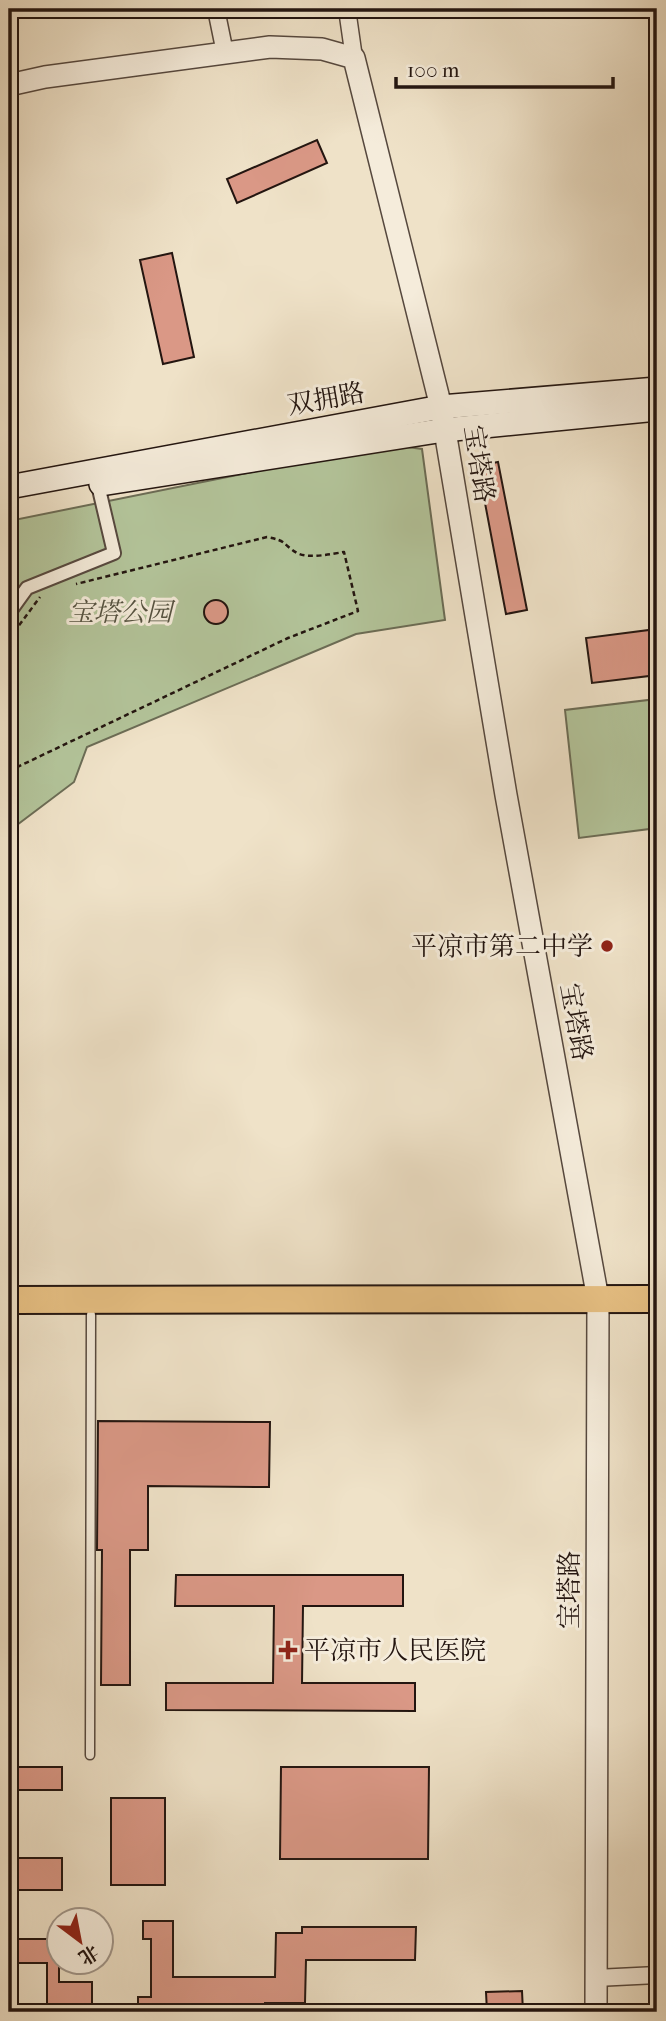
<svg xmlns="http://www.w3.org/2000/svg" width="666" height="2021" font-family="'IM FELL French Canon','Noto Serif SC',serif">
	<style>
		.green { fill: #b3c49a; stroke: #6b6c55; stroke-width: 2 }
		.building { fill: #da9886; stroke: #231510; stroke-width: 2 }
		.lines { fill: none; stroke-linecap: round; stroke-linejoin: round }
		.service-casing { stroke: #56483e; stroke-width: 11 }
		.pedestrian-casing { stroke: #56483e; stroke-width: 16 }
		.minor-casing { stroke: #56483e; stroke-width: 19 }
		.tertiary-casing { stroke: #56483e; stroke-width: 24 }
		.secondary-casing { stroke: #231510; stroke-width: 26 }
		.primary-casing { stroke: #231510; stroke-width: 30 }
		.path { stroke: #231510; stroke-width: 2.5; stroke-dasharray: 5 3.5; stroke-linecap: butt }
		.service { stroke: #f5ecdb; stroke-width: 8 }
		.pedestrian { stroke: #f5ecdb; stroke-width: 12 }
		.minor { stroke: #f5ecdb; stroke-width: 16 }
		.tertiary { stroke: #f5ecdb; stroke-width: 21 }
		.secondary { stroke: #f5ecdb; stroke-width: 23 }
		.primary { stroke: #e8c184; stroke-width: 26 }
		.poi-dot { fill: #8f2418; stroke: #f5ecdb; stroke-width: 2.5 }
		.labels { text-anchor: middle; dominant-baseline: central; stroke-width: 6; stroke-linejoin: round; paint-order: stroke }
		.street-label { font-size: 26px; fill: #231510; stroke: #f5ecdb }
		.park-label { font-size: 26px; font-style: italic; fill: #555240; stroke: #f5ecdb }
		.poi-label { font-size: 26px; fill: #231510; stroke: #f5ecdb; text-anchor: end }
	</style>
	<rect width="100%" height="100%" fill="#efe2c8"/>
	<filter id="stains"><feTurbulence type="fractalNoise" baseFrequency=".00286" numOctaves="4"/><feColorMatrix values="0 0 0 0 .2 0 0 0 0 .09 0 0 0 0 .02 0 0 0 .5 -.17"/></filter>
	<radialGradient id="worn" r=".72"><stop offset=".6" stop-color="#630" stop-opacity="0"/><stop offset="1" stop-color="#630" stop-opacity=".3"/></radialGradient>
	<g class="green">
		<polygon points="400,446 422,449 445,620 356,634 87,747 74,782 9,831 9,521 352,452"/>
		<polygon points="657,699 657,828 579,838 565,710"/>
	</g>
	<g class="building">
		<polygon points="317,140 327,163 237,203 227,179"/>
		<polygon points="172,253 194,357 163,364 140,260"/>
		<polygon points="498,462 527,610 506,614 478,466"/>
		<circle cx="216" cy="612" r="12"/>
		<polygon points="657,629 657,675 592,683 586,638"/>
		<polygon points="98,1421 270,1422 269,1487 148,1486 148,1550 130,1550 130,1685 101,1685 102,1550 97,1550"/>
		<polygon points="176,1575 403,1575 403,1606 303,1606 302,1683 415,1683 415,1711 166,1710 166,1683 273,1683 274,1606 175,1606"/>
		<rect x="9" y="1767" width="53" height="23"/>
		<polygon points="281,1767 429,1767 428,1859 280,1859"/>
		<rect x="111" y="1798" width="54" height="87"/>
		<rect x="9" y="1858" width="53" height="32"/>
		<polygon points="143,1921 173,1921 173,1977 275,1977 276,1933 302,1933 302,1927 416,1927 415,1960 306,1960 305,2003 265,2003 265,2007 173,2007 173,2012 138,2012 138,1997 151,1997 151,1939 143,1939"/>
		<polygon points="9,1939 59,1939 59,1982 92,1982 92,2012 47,2012 47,1963 9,1963"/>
		<polygon points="522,1991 523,2012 487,2012 486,1992"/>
	</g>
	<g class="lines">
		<g class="service-casing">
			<polyline id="service" points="90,1755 91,1315"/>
		</g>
		<g class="pedestrian-casing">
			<polyline id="pedestrian" points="9,613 27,588 114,553 98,485"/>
		</g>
		<g class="minor-casing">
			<g id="minor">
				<polyline points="216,9 225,53"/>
				<polyline points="347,9 354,58"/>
				<polyline points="596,1978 657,1975"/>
			</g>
		</g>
		<g class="tertiary-casing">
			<polyline id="tertiary" points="9,85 45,77 270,47 322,49 354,58 441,407 506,795 598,1299 596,2012"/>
		</g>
		<g class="secondary-casing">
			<g id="secondary">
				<polyline points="101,484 444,430 657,409"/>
				<polyline points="9,487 441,407 657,389"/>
			</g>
		</g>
		<g class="primary-casing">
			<polyline id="primary" points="9,1300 657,1299"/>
		</g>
		<g class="path">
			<polyline points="9,639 40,597"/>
			<path d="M9,771L288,638L358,611L344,552C331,554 309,559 297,553C282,544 288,541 267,537L76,584"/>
		</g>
		<use href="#service" class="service"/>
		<use href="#pedestrian" class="pedestrian"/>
		<use href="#minor" class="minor"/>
		<use href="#tertiary" class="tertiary"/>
		<use href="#secondary" class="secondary"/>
		<use href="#primary" class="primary"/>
	</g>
	<g class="poi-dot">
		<circle cx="607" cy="946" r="7"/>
		<path d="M284.5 1639.5h7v7h7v7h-7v7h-7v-7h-7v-7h7z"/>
	</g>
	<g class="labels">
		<g class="street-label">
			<text transform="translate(326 399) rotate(-10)">双拥路</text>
			<text transform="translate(479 464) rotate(81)">宝塔路</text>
			<text transform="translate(576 1022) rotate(80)">宝塔路</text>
			<text transform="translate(569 1590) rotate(-90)">宝塔路</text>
		</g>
		<g class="park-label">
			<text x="120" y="612">宝塔公园</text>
		</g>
		<g class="poi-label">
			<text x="593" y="946">平凉市第二中学</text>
			<text x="304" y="1650" text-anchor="start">平凉市人民医院</text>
		</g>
	</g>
	<rect width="666" height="2021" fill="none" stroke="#efe2c8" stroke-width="35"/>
	<rect x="10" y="10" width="645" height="2000" fill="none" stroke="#231510" stroke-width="3.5"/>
	<rect x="18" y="18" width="631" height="1986" fill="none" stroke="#231510" stroke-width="2"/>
	<g transform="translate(80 1941) rotate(148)"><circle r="33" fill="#f5ecdb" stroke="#a1968a" stroke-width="2"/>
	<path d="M0-5L12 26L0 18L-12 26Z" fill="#8f2418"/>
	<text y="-10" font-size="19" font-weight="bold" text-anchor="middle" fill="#231510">北</text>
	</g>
	<path d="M396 77v10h217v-10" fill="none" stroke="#231510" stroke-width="3.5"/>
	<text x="407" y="77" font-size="21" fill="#231510" stroke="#f5ecdb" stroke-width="5" paint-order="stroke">100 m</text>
	<rect width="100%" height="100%" filter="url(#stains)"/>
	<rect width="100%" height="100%" fill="url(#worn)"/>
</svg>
